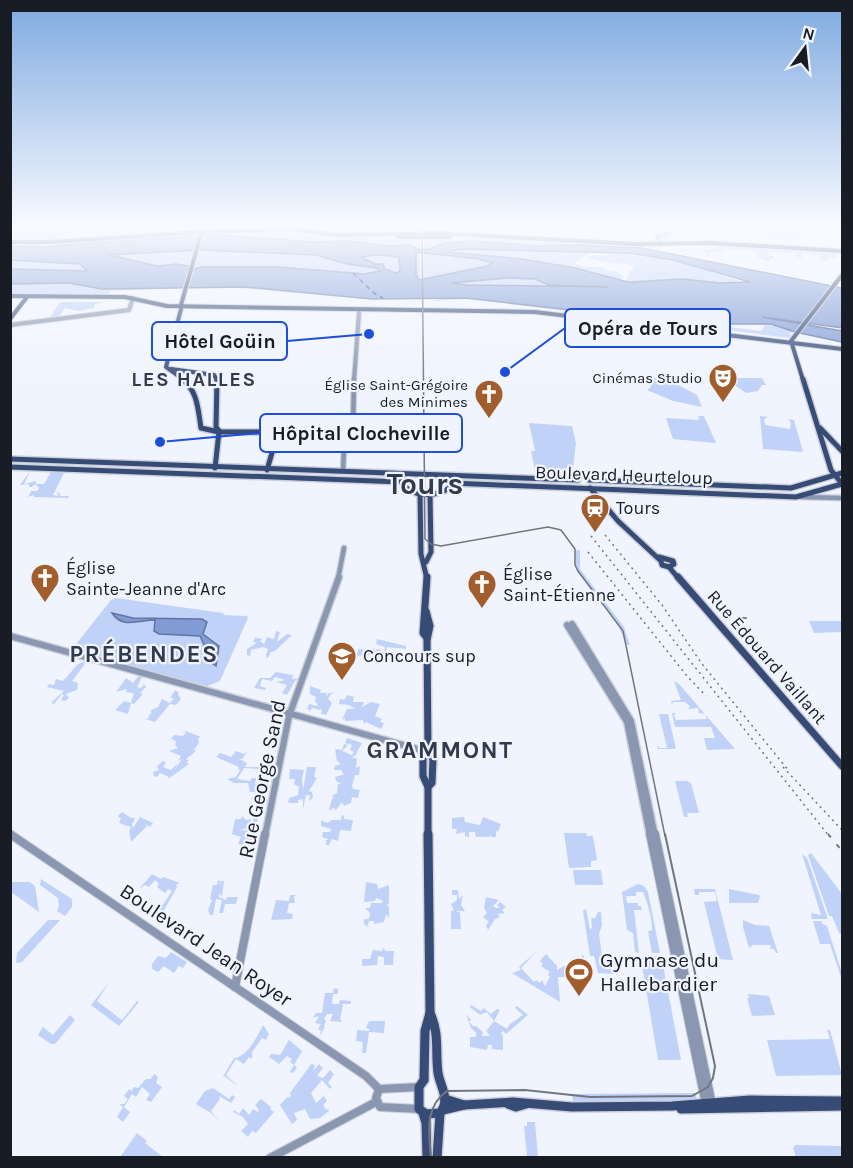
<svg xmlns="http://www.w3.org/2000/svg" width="853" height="1168" font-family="Karla,sans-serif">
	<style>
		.green { fill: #c0d2f8 }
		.water { fill: #809bd5; stroke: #6175a0; stroke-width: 1.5; fill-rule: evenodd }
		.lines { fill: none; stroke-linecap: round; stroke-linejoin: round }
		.ferry { stroke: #1c377c; stroke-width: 1.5; stroke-dasharray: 5 4; stroke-linecap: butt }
		.minor-far3-casing { stroke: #cdd1db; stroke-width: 6 }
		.minor-far2-casing { stroke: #cdd1db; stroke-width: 7 }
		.minor-far1-casing { stroke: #cdd1db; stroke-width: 9 }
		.minor-casing { stroke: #cdd1db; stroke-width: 10 }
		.major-far3-casing { stroke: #cdd1db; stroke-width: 6 }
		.major-far2-casing { stroke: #cdd1db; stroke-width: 8 }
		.major-far1-casing { stroke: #cdd1db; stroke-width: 10 }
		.major-casing { stroke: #cdd1db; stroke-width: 12 }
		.minor-far3 { stroke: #8b97b1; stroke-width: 4 }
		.minor-far2 { stroke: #8b97b1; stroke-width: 4.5 }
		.minor-far1 { stroke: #8b97b1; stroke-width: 6 }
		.minor { stroke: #8b97b1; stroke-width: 8 }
		.major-far3 { stroke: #374b77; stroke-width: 4 }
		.major-far2 { stroke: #374b77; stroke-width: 5 }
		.major-far1 { stroke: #374b77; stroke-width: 7 }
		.major { stroke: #374b77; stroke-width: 9 }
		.tram-far1 { stroke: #72767f; stroke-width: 1.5 }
		.tram { stroke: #72767f; stroke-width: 2 }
		.rail-far1 { stroke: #72767f; stroke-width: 1.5; stroke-dasharray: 2 4; stroke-linecap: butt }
		.rail { stroke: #72767f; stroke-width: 2; stroke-dasharray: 4.5 9; stroke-linecap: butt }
		.major-bridge-casing { stroke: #cdd1db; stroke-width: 6; stroke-linecap: butt }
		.major-bridge { stroke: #374b77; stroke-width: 4 }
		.labels { text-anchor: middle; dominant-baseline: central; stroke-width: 4.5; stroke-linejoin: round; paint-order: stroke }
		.far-poi-label { font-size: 15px; fill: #181c24; stroke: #f0f4fe; text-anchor: end }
		.street-label { font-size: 18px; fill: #181c24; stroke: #f0f4fe }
		.poi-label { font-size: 18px; fill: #181c24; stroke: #f0f4fe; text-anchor: start }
		.far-district-label { font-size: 20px; font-weight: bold; letter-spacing: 1.5px; fill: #323b4d; stroke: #f0f4fe }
		.near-street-label { font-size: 21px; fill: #181c24; stroke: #f0f4fe }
		.near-poi-label { font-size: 21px; fill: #181c24; stroke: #f0f4fe; text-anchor: start }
		.district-label { font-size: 24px; font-weight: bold; letter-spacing: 1.5px; fill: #323b4d; stroke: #f0f4fe }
		.town-label { font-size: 30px; font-weight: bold; fill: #323b4d; stroke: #f0f4fe }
		.leader { fill: none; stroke: #1d4ed8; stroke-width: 2 }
		.callout-dot { fill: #1d4ed8; stroke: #f0f4fe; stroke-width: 2 }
		.callout { fill: #f0f4fe; stroke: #1d4ed8; stroke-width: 2 }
		.callout-label { font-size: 20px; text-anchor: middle; font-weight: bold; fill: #181c24 }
	</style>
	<rect width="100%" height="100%" fill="#f0f4fe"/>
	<g class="green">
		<polygon points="23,227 167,227 168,231 153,230 156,228 149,231 93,238 92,233 62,234 62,240 18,242 22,238 12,236"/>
		<path d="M691,227C700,226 713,225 722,227C732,229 742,233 752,229L792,230L803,233L804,236C765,234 726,235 687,231Z"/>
		<polygon points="263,232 420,240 420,293 419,297 365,299 239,288 190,288 192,281 186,281 185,288 110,291 108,295 11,294 11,244 55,244 198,234 195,243 203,243 204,234"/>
		<polygon points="479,238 635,247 634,254 673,260 739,281 719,283 683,279 626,281 634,265 599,261 588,258 593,255 605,256 609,252 590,252 574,263 585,267 605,267 604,270 618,272 623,276 618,286 629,286 635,290 633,294 628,295 615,291 609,302 620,305 609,303 603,314 466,299 433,301 437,299 431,296 424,297 424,240"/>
		<polygon points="709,244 768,250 835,252 837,256 835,259 829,256 828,261 820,260 820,255 802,253 803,258 796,257 794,253 768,252 769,256 774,256 774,259 770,259 770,262 758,258 756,251 739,250 740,253 736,249 723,249 723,252 709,252 710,257 706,256 704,250 684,251 687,252 678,250 718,249 718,246 665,245"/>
		<polygon points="60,302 103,302 95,304 94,308 78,311 65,308 58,318 49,319"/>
		<polygon points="610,315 690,324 726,324 729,326 713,325 761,331 765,326 760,324 780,326 793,332 789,333 792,336 791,338 781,337"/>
		<polygon points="649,378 673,378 678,385 697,395 702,407 673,401 647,390 651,387"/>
		<polygon points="732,378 762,378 766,385 762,385 758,391 746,393 730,382"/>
		<polygon points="698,416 704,416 716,443 673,439 666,418 699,420"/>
		<polygon points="760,416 768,417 764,419 765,425 790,429 791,422 787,419 794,420 803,452 763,449"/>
		<polygon points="529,423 572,426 576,443 572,477 536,475 531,451 535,451"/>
		<polygon points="31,470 24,484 36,481 36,484 44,484 51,472 65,471 53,495 57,496 59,494 55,492 60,493 60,496 69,496 68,498 34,497 34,495 28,497 31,491 37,491 39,488 35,484 32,487 29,487 29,484 20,485"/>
		<polygon points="580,550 580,569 624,627 630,645 626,645 618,624 576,570 575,551"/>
		<polygon points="116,598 223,613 224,615 247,616 248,618 220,681 205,687 74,651 73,648 111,600"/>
		<polygon points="809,621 842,621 842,632 814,633"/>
		<polygon points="276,631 280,632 277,642 287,634 292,635 275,651 271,652 268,658 264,657 267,657 266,655 268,649 263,647 251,650 250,656 247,655 247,649 257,643 253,642 255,638 250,637 263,639 260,641 264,644 267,637 274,639"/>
		<polygon points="377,639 406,646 406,649 387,647 386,652 390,652 388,659 379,659 372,654 367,656 366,660 364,655 356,656 359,649 368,650 369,648 371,650 374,648 375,651 377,649 384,652 385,647 376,644"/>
		<polygon points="88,660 72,681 78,683 77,690 66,694 69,698 65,701 61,700 64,695 62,694 54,704 51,703 64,691 47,687 49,684 54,685 56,679 63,681 78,664"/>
		<polygon points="276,672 293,675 292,679 300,678 295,681 287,695 282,693 287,685 276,682 285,680 275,677 272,681 262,679 260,686 266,688 265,690 254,688 260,678 270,678"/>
		<polygon points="140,674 143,675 137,687 141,688 144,684 146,687 140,693 143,694 134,704 131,703 128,714 115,710 124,701 131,703 134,693 126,692 127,689 116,692 126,678 133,683"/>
		<polygon points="674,681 679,684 735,749 707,750 704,738 715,738 711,727 675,727 672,713 676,713 674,715 676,720 707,719 705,714 699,713 698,708 688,709 690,706 685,702 673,702 672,706 671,701 681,700"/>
		<polygon points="310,686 321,690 320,693 327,693 326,697 329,693 336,692 331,694 328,699 332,703 326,715 321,714 322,708 320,710 312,708 309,713 310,710 307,709 309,704 317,706 318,704 315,702 316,697 310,694"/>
		<polygon points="175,690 179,693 178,695 181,699 176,705 170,704 155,722 145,719 150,718 148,717 152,712 150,711 158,707 162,699 170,703 174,698 170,698"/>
		<polygon points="347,695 354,697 353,702 364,702 362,707 371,702 380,704 375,716 382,719 380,722 384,723 381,729 366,722 364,724 363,720 345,721 345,718 342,720 347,709 355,709 349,705 339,704 340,699 344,700"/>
		<polygon points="659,714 668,714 676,749 658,749 657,745 660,748 667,748"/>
		<polygon points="183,730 201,737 198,738 199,743 194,750 196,751 186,759 189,761 186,762 189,764 168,779 169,777 160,773 157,777 154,776 153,772 159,770 157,766 163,761 166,762 163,767 171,770 178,763 174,771 182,759 178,761 181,756 169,751 178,748 175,745 176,741 171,739 174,735 183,736 186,732"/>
		<polygon points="347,738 362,743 355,756 351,757 357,759 356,768 360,766 359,775 355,775 352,786 353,789 360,790 358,798 352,797 351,803 344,806 342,802 336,810 332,807 332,810 329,810 332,799 336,799 332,798 333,795 337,793 338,784 341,784 336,781 335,777 345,774 342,773 342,770 334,770 335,766 341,764 337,761 335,749 342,750 344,744 348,745 342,751 352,755 354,752 350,750 352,745 345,743"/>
		<polygon points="236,751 244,754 247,752 242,759 239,759 247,763 245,767 259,767 261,761 265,762 264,766 277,767 276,770 244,768 237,779 250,781 252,778 256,778 255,784 266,785 266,788 257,789 256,792 264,792 263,799 270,800 270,802 262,801 261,807 255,807 256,802 251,799 256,792 250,792 248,783 234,783 227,779 236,777 240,770 238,769 239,767 216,757 220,753 231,757"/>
		<polygon points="307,767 316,767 314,777 317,778 309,791 312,792 313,798 309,801 310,795 306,795 303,809 303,799 298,800 298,803 288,803 289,798 298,795 299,787 294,784 295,779 289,779 290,769 304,770 302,779 303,790"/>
		<polygon points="675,781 687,781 691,783 699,813 687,813 688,817 684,817"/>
		<polygon points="122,812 131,818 135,818 132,824 133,828 140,817 153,823 150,827 145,824 147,826 131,842 129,831 131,827 119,823 121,819 118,816"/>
		<polygon points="342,815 344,816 344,819 353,820 351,831 340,830 338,841 332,839 329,845 326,845 326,840 329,840 322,837 323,832 330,832 331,829 321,826 321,820 327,823 332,820 341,820"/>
		<polygon points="242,816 246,820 251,819 250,822 253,822 254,817 258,818 256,827 239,830 256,831 242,836 253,837 249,844 253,843 252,845 238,844 241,837 232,834 235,819 241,819"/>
		<polygon points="464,817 465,822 480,825 483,817 501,824 498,832 496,831 496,837 491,837 491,834 490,837 476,837 475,832 469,832 469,837 465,836 465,832 456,834 457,829 452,829 452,818"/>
		<polygon points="564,833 586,833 587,836 593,836 597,860 591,861 591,867 569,868"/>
		<polygon points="811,853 842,894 842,934 839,933 832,916 829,916 808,855"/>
		<polygon points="802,854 807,858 828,919 812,919 811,913 821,915"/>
		<polygon points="573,870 601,870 603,885 575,885"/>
		<polygon points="152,874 161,879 163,877 180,883 176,885 177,887 163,912 158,912 172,891 168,889 165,893 157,887 159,884 155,880 149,887 145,885 139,889"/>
		<polygon points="41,879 72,899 72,907 65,916 57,911 59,906 58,898 40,885"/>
		<polygon points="218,880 220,881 219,887 221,881 224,881 222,897 219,893 219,897 226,900 227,897 238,897 236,904 225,904 223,913 219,913 222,900 216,899 213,915 210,915 208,910 212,900 210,899 213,885 217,885"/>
		<polygon points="11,882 30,882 35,886 39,912 11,892"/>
		<polygon points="366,882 377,884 378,889 389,885 389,903 386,906 389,906 389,918 386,914 384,922 374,924 374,921 369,921 367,927 364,924 364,919 369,919 370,913 365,908 370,908 371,903 382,903 383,901 376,898 375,901 364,902"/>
		<path d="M638,884L644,886L648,892L660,953H652L648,931L652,930C653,920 646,898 643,892H636V896H626L627,903H638V906H641L642,910H634L639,953L635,952L633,933L627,930L622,892Z"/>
		<polygon points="694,889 715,889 733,960 718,959 704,902 717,901 715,892 699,892 699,895 695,895"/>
		<polygon points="729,889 759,895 760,897 758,903 729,903"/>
		<polygon points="452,890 458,890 459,899 463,895 461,905 465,911 456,911 460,913 461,929 451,929 451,911 454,910 451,904 457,900 457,895 452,895"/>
		<polygon points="290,895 297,895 294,896 295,903 289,903 287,913 293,914 292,919 271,920 276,900 289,901"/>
		<polygon points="486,897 499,900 493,906 496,908 500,908 497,905 500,902 506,907 502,910 505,913 497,914 500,917 495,919 488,930 486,925 489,922 483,917 487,913 484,908"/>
		<polygon points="586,909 590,929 592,928 591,918 595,918 598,912 601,912 602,925 599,934 603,964 614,971 615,974 598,973 594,956 590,956 583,911"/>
		<polygon points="48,920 60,920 22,962 16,963 17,953"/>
		<polygon points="743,920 755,925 769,926 778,953 776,953 774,949 770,949 771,945 753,945 749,948 743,927"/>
		<polygon points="813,921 823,921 821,923 827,926 842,973 842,980 830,944 820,944"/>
		<polygon points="383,948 386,951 394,951 393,965 384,965 384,957 378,956 377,965 362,966 362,959 370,959 373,950 382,951"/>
		<polygon points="538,950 521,968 534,982 537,980 539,983 542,980 545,986 550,977 548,975 550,972 541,966 543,964 540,961 546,954 557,966 557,970 564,966 575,971 583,954 587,977 558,977 560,1002 512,973 521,970 519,967"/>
		<polygon points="171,952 187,962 183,968 179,966 174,973 164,966 158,972 152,969 152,964 158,956 166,958"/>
		<polygon points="661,955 681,1060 658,1060 641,959"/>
		<polygon points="110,981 97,1001 122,1020 137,1001 139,1002 119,1026 91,1005"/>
		<polygon points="334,988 338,989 338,994 333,994 332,1004 339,1004 340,1000 351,1001 351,1004 341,1004 343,1005 340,1019 342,1022 330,1021 333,1014 327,1014 324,1019 326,1021 324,1026 325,1027 319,1037 321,1031 318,1029 321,1024 315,1023 319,1016 313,1018 316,1013 322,1013 325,993 333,993"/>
		<polygon points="748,994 769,996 775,1015 752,1016 747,998 749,998"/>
		<polygon points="471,1005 481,1011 484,1008 491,1014 497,1009 500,1010 494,1021 507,1029 510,1024 523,1015 515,1008 517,1006 528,1015 506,1034 503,1031 501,1033 503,1036 503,1050 492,1049 492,1045 488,1045 487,1050 470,1047 470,1037 476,1037 476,1033 471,1028 466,1014 471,1020 469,1022 473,1026 476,1026 483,1032 482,1036 490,1036 486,1031 494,1021 487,1012 480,1015 470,1007"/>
		<polygon points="70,1015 75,1020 55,1044 51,1044 38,1035 43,1027 53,1035"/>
		<polygon points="369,1021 385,1021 384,1033 369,1032 366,1053 362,1053 363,1042 356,1041 357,1030 369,1031 369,1029 366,1028"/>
		<path d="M263,1025L269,1034L266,1040L262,1038L252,1052V1059L249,1057L244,1064L236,1059L226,1075L238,1086L224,1076L221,1080L234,1058C247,1057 257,1037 263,1025Z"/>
		<polygon points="827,1030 830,1030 842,1075 776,1076 767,1040 830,1039"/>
		<polygon points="289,1040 302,1051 294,1065 297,1067 293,1073 290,1072 294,1065 290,1062 292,1059 287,1056 279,1064 269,1057 271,1054 280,1055"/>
		<polygon points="312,1063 315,1066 313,1071 319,1064 323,1068 317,1076 323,1078 330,1070 334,1074 328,1083 332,1087 330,1089 322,1080 311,1093 316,1103 324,1096 327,1101 323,1105 326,1110 328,1109 329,1111 320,1118 310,1119 305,1109 294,1113 297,1120 292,1124 280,1105 287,1097 288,1098 291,1096 290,1093"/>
		<polygon points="154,1074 158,1077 156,1083 162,1087 151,1102 146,1100 150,1094 142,1087 136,1097 132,1094 124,1107 130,1112 123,1122 117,1117 123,1107 119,1104 124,1104 128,1099 124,1096 129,1089 131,1091 134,1087 138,1088 146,1079 151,1079"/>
		<polygon points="213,1088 229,1099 232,1095 235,1097 231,1103 219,1096 220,1099 211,1111 219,1121 211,1113 196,1104 205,1091"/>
		<polygon points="696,1093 697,1102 573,1103 572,1094"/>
		<polygon points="261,1099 271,1107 270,1109 274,1112 256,1133 252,1131 248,1137 241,1131 248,1124 243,1117 233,1112 234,1110 239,1114 243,1108 249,1115 253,1109 258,1112 259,1110 255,1105"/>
		<polygon points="527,1122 535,1122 538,1157 527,1156 524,1126 527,1126"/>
		<polygon points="137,1133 147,1141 145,1143 163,1157 120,1157"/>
		<polygon points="795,1145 842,1146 842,1157 796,1157 793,1148"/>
	</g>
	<g class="water">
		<path d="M220,235L313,242L346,241L390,246L409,245L420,250L429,249L445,243L472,241L541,246L578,245L642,248L842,288V328L762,317L842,331V342L795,332L771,324H690L466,298L372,299L245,287L102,289L69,283L11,284V269L87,271L80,264L11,260V246L46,247L82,243ZM459,249L629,253L673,260L750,282L719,283L683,279L628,282L575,268L522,259L448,252ZM199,250L316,255L347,264L376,268L380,271L365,274L279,267H200L189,271L187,269L193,267L176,264L157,266L109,255ZM416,252L479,259L492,263L487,266L419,280L416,275ZM378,255L399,257L400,271L396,273L385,269L383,264H375L361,257ZM507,278L535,279L549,285L609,287L467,285L451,283Z"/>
		<path d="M112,613L133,618L202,619L207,622L203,634L219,646L216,666L212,663L200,636L159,634L154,631L155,620C139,620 122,629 112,613Z"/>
	</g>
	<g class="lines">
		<polyline class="ferry" points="353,273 375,294 383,298"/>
		<g class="minor-far3-casing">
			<g id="minor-far3">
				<polyline points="270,227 282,229"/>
				<polyline points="661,244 657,236 668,234 676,227"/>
				<polyline points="10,325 129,310 133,298"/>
				<polyline points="354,380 359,313"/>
			</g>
		</g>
		<g class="minor-far2-casing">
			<g id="minor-far2">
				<polyline points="343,471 344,448 353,427 354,379"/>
				<polyline points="801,497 842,498"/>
				<polyline points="338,579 344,548"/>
			</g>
		</g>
		<g class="minor-far1-casing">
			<g id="minor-far1">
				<polyline points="572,624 631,721 655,836"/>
				<polyline points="567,625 627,722 650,836"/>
				<polyline points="10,636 428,752"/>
				<polyline points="10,834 13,836"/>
				<polyline points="265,836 289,716 339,577"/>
			</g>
		</g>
		<g class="minor-casing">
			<g id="minor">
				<polyline points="10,834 366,1076 379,1089"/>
				<polyline points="650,834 706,1105"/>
				<polyline points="655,834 712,1104"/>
				<polyline points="235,987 265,834"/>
				<polyline points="379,1089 376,1098 380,1107 419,1109"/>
				<polyline points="379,1089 419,1087"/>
				<polyline points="270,1158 376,1102"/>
			</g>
		</g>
		<g class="major-far3-casing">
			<g id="major-far3">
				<polyline points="197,232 292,229 339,235 438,233 635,244 711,243 842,251"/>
				<polyline points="398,237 450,237"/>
				<polyline points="10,242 50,242 201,232"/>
				<polyline points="10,296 125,297 167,306 535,312 842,349"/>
				<polyline points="181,305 201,234"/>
				<polyline points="181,309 166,367 184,380"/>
				<polyline points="10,319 27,297"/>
				<polyline points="171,369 214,375 217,380"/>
				<polyline points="803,380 791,341 842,275"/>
			</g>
		</g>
		<g class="major-far2-casing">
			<g id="major-far2">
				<path d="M182,379C198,391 198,410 201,428L219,432"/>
				<polyline points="217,379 216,427 220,432"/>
				<polyline points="803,379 831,470 842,484"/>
				<polyline points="820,428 842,451"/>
				<polyline points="220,432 278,432 267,470"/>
				<polyline points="10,459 578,480"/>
				<polyline points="10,467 401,482"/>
				<polyline points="215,468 219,432"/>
				<path d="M403,478L402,484C414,498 437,497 451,487V479"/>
				<polyline points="589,480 791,488 842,473"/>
				<polyline points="451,483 796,497 842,484"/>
				<polyline points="590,488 618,521 661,561 662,565 669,567 679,579"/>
				<polyline points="420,493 421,554 427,579"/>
				<polyline points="659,557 673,561 674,564 669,567"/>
				<polyline points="426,562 431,552 430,494"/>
			</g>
		</g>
		<g class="major-far1-casing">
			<g id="major-far1">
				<polyline points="678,577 842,766"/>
				<polyline points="426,611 430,626 427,640 428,752 423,757 423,776 428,787 428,836"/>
				<polyline points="427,638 423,633 427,577"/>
				<polyline points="428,752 433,759 432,783 428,787"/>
			</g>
		</g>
		<g class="major-casing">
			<g id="major">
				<polyline points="424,1080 425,1031 430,1013 428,834"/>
				<path d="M424,1080L419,1087V1109L426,1114L440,1113C451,1100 440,1086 438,1073C435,1050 440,1035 430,1013"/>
				<polyline points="445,1099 464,1105"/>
				<polyline points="508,1104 516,1107 526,1104"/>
				<polyline points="681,1109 842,1106"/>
				<polyline points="443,1110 464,1105 513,1102 572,1107 672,1106 750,1100 842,1101"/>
				<polyline points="423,1113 426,1123 427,1158"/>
				<polyline points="437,1158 440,1113"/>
			</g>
		</g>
		<use href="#minor-far3" class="minor-far3"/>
		<use href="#minor-far2" class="minor-far2"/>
		<use href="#minor-far1" class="minor-far1"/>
		<use href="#minor" class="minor"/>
		<use href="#major-far3" class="major-far3"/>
		<use href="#major-far2" class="major-far2"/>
		<use href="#major-far1" class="major-far1"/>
		<use href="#major" class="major"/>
		<polyline class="tram-far1" points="422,227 425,539 431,544 441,546 548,527 561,530 575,549 575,565 578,571 623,631 665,836"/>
		<path class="tram" d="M431,1158C429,1133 424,1107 447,1091L525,1090L590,1097L692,1096L708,1087L713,1078L715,1066L665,834"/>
		<g class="rail-far1">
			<polyline points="605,535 662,605 702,664 789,771"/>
			<polyline points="591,536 829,836"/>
			<polyline points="588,552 687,676 706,696"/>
			<polyline points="783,767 842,830"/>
		</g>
		<polyline class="rail" points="828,834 842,851"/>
		<g class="major-bridge-casing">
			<polyline id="major-bridge" points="201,234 204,233"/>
		</g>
		<use href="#major-bridge" class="major-bridge"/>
	</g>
	<linearGradient id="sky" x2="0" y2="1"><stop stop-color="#7eaae0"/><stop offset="0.58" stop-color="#f8faff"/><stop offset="1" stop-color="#f8faff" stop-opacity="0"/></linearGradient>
	<rect width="853" height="390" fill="url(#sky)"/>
	<defs>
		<g id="theatre-pin" transform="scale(1.5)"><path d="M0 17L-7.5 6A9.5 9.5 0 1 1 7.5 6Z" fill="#a15e2c" stroke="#f0f4fe"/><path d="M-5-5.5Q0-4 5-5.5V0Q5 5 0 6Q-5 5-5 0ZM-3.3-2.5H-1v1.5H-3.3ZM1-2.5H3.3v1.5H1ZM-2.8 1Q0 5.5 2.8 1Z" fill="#fff"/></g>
		<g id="church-pin" transform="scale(1.5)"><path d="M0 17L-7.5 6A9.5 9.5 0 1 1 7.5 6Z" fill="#a15e2c" stroke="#f0f4fe"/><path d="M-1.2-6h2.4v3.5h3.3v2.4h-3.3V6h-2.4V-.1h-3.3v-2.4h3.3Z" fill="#fff"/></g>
		<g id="station-pin" transform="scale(1.5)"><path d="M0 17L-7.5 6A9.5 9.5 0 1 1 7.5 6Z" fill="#a15e2c" stroke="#f0f4fe"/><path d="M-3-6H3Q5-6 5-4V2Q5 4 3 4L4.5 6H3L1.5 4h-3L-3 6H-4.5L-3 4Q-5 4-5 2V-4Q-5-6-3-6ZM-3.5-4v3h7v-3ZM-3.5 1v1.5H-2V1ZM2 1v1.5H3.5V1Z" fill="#fff"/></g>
		<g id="university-pin" transform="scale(1.5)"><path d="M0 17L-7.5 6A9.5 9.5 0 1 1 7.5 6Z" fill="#a15e2c" stroke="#f0f4fe"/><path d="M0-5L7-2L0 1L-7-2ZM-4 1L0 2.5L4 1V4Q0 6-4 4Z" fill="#fff"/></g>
		<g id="stadium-pin" transform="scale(1.5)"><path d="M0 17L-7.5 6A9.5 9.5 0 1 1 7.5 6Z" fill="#a15e2c" stroke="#f0f4fe"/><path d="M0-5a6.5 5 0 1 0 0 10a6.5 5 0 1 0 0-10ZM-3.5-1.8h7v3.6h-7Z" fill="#fff"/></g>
	</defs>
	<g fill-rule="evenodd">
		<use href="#theatre-pin" x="723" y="378"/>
		<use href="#church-pin" x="489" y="394"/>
		<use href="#station-pin" x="595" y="508"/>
		<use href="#church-pin" x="45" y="578"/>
		<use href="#church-pin" x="482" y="584"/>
		<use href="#university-pin" x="342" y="656"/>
		<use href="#stadium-pin" x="579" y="972"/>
	</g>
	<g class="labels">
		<g class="far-poi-label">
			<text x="702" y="378">Cinémas Studio</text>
			<text x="468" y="385">Église Saint-Grégoire<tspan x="468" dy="17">des Minimes</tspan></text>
		</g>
		<g class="street-label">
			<text transform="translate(624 475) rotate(2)">Boulevard Heurteloup</text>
			<text transform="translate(767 657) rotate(49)">Rue Édouard Vaillant</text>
		</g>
		<g class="poi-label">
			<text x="616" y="508">Tours</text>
			<text x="66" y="568">Église<tspan x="66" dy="21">Sainte-Jeanne d'Arc</tspan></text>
			<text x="503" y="574">Église<tspan x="503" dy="21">Saint-Étienne</tspan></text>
			<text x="363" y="656">Concours sup</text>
		</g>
		<g class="far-district-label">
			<text x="194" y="379">LES HALLES</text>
		</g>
		<g class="near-street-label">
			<text transform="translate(262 779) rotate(-78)">Rue George Sand</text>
			<text transform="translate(206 945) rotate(34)">Boulevard Jean Royer</text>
		</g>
		<g class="near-poi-label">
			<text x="600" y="960">Gymnase du<tspan x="600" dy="24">Hallebardier</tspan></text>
		</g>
		<g class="district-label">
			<text x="144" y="654">PRÉBENDES</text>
			<text x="440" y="750">GRAMMONT</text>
		</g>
		<g class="town-label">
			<text x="425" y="484">Tours</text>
		</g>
	</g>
	<path class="leader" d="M505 372L565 328M369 334L287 341M160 442L260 433"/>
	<g class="callout-dot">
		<circle cx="505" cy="372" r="6"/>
		<circle cx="369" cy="334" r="6"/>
		<circle cx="160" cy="442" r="6"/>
	</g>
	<g class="callout">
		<rect x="565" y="309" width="165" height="38" rx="6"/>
		<rect x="152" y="322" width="135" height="38" rx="6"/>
		<rect x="260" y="414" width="202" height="38" rx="6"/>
	</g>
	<g class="callout-label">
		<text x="648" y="335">Opéra de Tours</text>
		<text x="220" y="348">Hôtel Goüin</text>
		<text x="361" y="440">Hôpital Clocheville</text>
	</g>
	<rect width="853" height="1168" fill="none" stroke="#181c24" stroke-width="24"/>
	<g transform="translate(805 48) rotate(15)" stroke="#f0f4fe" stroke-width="4.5" paint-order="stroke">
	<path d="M0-4.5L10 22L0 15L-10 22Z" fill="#181c24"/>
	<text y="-9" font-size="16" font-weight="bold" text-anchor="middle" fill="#181c24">N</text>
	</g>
</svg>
